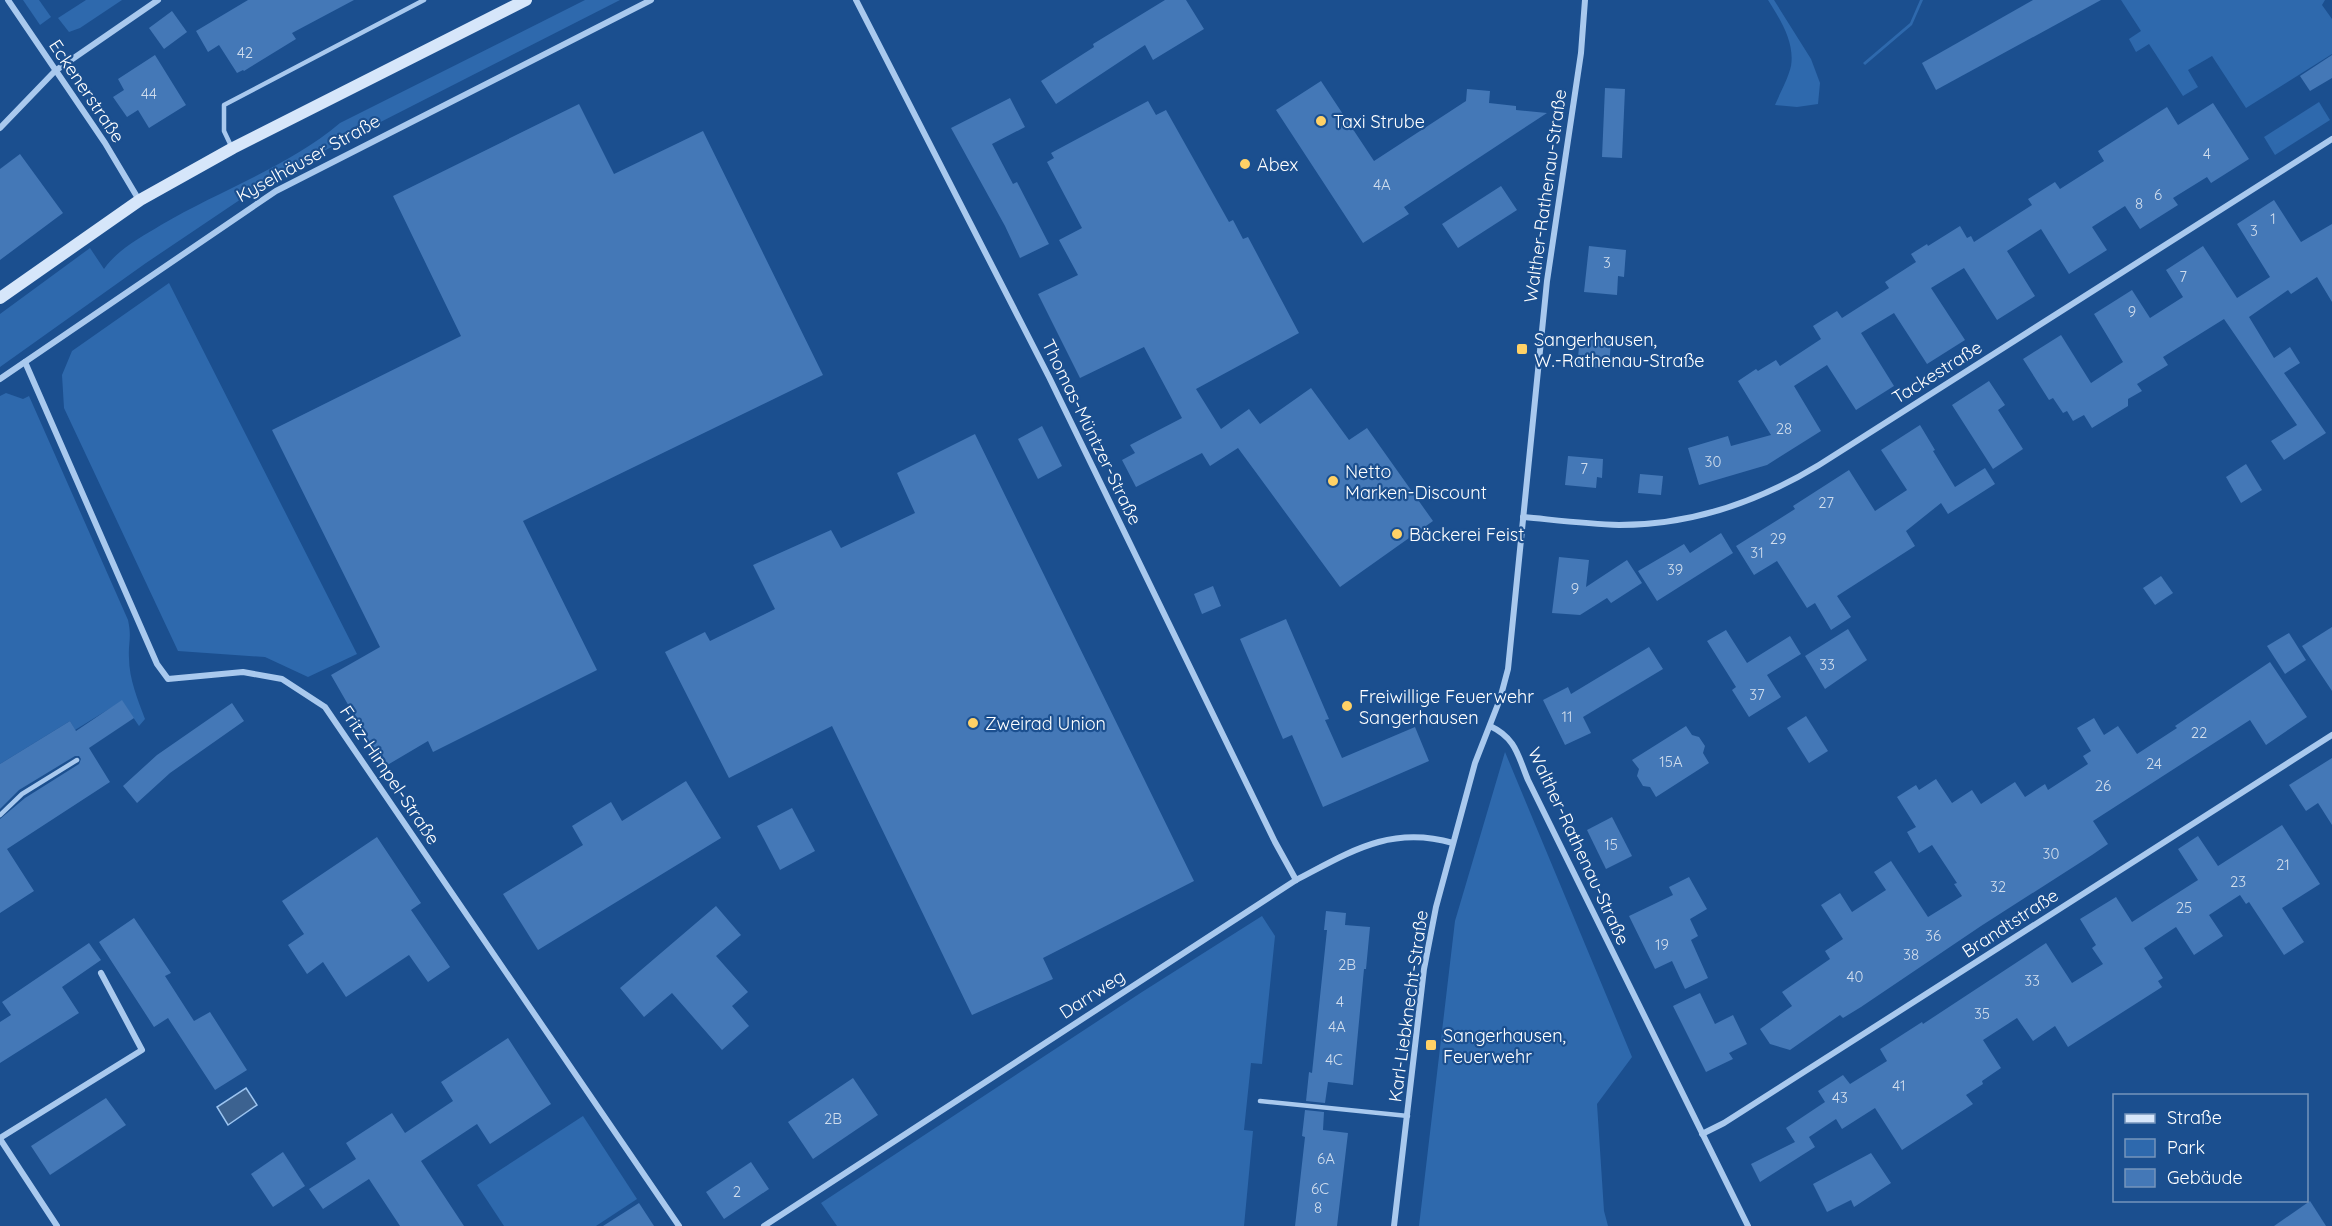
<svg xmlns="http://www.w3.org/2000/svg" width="2332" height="1226" font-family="Quicksand,sans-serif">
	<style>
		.green { fill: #2e69ad }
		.water { fill: #3c6290; stroke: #9cc4f0; stroke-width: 1.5 }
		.building { fill: #4478b7 }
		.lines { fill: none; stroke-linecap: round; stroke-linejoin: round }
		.service { stroke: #a9c9ee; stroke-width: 4.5 }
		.minor { stroke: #a9c9ee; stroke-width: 6 }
		.secondary { stroke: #d6e6fa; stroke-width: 12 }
		.poi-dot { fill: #ffd166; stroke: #1b4f8f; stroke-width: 2 }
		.labels { text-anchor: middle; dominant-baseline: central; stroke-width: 4.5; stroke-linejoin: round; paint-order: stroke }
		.number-label { font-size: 15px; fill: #d0dded }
		.street-label { font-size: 18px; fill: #fff; stroke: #1b4f8f }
		.poi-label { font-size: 18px; fill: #fff; stroke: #1b4f8f; text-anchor: start }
	</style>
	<rect width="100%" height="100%" fill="#1b4f8f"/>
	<g class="green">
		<polygon points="23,0 39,0 51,17 40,25"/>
		<polygon points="86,0 122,0 80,28 69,32 58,18"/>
		<path d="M585,0H620L310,158L253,191L146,263L0,367V314L90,248L104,269C119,248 140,238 161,225C220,190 288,167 340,123Z"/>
		<path d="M1768,0H1774L1811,59L1820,83L1818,104L1797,107L1775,105C1780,93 1788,79 1791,66C1795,42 1780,19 1768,0Z"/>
		<polygon points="1920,0 1923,0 1912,25 1865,65 1863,63 1910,23"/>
		<polygon points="2121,0 2325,0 2322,5 2332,19 2332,54 2246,108 2212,56 2188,70 2198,87 2183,96 2149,44 2136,52 2129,39 2141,31"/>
		<polygon points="2319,102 2330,120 2275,155 2264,137"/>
		<polygon points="169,283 357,654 308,677 265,657 178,651 64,408 62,375 72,351"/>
		<path d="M6,393L23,399L29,396L128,620C132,638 128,643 129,658C129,679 138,700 145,719L139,726L122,701L75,730L70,721L0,764V396Z"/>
		<polygon points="1505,752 1632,1057 1597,1104 1604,1211 1608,1226 1419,1226 1455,921"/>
		<polygon points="1262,916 1275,936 1262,1064 1251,1063 1244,1130 1253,1131 1244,1226 837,1226 821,1203 1142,992"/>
		<polygon points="583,1116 637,1199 596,1226 504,1226 477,1185"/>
	</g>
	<polygon class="water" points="246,1088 257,1105 228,1125 217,1107"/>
	<g class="building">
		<polygon points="248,0 354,0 292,33 296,39 244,71 243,70 237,73 219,45 208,52 196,31"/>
		<polygon points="1165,0 1186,0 1204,29 1153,60 1145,45 1056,104 1041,81 1094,47 1093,44"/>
		<polygon points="2033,0 2101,0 1936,90 1922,63"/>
		<polygon points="172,11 187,32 164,49 149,28"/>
		<polygon points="155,55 186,105 149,128 138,110 127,117 113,97 124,90 118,79"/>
		<polygon points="2332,55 2332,78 2310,91 2300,76"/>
		<polygon points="1321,81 1374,161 1466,101 1467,89 1490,91 1489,103 1516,106 1516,110 1547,113 1404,207 1409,214 1363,243 1276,110"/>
		<polygon points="1605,88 1625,89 1622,158 1602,157"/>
		<polygon points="1010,98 1025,127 992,144 1013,184 1017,182 1049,244 1020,258 1005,226 951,128"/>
		<polygon points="1148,101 1156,115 1166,110 1229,222 1233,220 1243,239 1248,237 1299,333 1196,389 1221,429 1249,409 1260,424 1311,388 1349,440 1367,428 1433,521 1340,587 1238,448 1210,466 1202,453 1136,487 1122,460 1135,453 1130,445 1182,418 1144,347 1080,378 1038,294 1078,275 1059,240 1082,228 1047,162 1054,158 1051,153"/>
		<polygon points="2213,103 2249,159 2211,183 2207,177 2173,198 2178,205 2140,229 2125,206 2092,227 2107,250 2069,274 2041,229 2007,251 2035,296 1997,320 1964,268 1931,288 1965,340 1927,364 1894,313 1861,333 1894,386 1856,410 1827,365 1794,386 1821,431 1767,465 1699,485 1688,448 1728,436 1731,446 1771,435 1738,381 1756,369 1758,371 1776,360 1780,366 1818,341 1821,339 1813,326 1837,311 1842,318 1889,288 1885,282 1916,262 1911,254 1927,244 1928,246 1960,226 1967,238 1971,236 1974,242 2032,205 2028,199 2055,182 2060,189 2104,161 2098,151 2167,107 2178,125"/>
		<polygon points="579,104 614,174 703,131 823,375 523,521 597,670 433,752 428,741 384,767 331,675 380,647 272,430 461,336 393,196"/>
		<polygon points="20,154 63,213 0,260 0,169"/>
		<polygon points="1501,186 1517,210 1458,248 1442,224"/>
		<polygon points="2274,200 2301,242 2332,224 2332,302 2317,277 2291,294 2288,290 2249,317 2274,358 2290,347 2300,363 2284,373 2326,433 2284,460 2271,441 2297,425 2224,319 2163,357 2168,365 2137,384 2142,391 2128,399 2128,406 2092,428 2084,415 2073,421 2067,411 2063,413 2053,398 2049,400 2023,359 2061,335 2091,383 2123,362 2094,314 2132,290 2150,318 2183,297 2166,270 2203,246 2237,298 2270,277 2237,224"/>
		<polygon points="1589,246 1626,250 1624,277 1618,276 1617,295 1584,292"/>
		<polygon points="1580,338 1611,341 1609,369 1577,366"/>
		<polygon points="1989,381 2005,405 1998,410 2023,449 1993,469 1952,405"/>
		<polygon points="1920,425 1935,450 1933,451 1955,487 1985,468 1995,484 1948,514 1941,503 1906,531 1915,546 1837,596 1851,617 1831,630 1815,603 1807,608 1777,561 1754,575 1736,546 1795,509 1793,506 1849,470 1875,511 1907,490 1881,450"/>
		<polygon points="1042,426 1062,466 1038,479 1018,439"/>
		<polygon points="975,434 1194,881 1043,958 1053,979 972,1015 832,726 729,778 665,652 705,632 710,641 775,609 753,565 831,530 841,548 915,513 897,473"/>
		<polygon points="1568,456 1603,459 1602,478 1597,477 1596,488 1565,485"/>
		<polygon points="2246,464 2262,490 2241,503 2226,477"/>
		<polygon points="1640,474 1663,476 1661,495 1638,493"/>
		<polygon points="1721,533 1733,553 1657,601 1638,571 1684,544 1690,553"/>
		<polygon points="1559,557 1589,560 1586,587 1627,560 1642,583 1611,603 1607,598 1580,615 1552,613"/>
		<polygon points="2161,576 2173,593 2155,605 2143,588"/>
		<polygon points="1213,586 1221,606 1202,614 1194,594"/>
		<polygon points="1286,619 1329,719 1325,720 1342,758 1415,727 1429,761 1323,807 1292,735 1283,739 1240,639"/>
		<polygon points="2332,627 2332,691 2302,646"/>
		<polygon points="1848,629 1867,660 1825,689 1805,656"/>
		<polygon points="1726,630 1747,663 1790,636 1801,654 1767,675 1781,697 1749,717 1732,690 1736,687 1707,641"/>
		<polygon points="2289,633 2306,660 2285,674 2267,646"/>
		<polygon points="1649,647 1663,669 1583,717 1591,733 1565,745 1543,700 1568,687 1571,694"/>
		<polygon points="2270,662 2307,717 2266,745 2250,720 2093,821 2108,844 2092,855 1981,926 1861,1007 1843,1018 1840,1015 1790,1050 1770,1044 1760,1029 1792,1006 1782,992 1830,959 1825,951 1843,939 1821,905 1840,893 1852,912 1886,890 1874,872 1891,861 1928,917 1962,896 1954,884 1957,883 1932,845 1919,853 1907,832 1916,827 1897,797 1916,785 1919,790 1936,779 1952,803 1972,790 1981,804 2015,782 2025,797 2045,784 2048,790 2088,764 2083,756 2091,751 2077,728 2094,718 2104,735 2118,726 2137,754 2177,728 2175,726"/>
		<polygon points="122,700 134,718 89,748 110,782 7,849 34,891 0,913 0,819 25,798 79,764 81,759 79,756 75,756 19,790 0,809 0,764 70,721 76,731"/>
		<polygon points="232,703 244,721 170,773 137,803 123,786 157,755"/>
		<polygon points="1806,716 1828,751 1809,763 1787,728"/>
		<polygon points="1686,726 1692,735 1699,737 1705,746 1703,753 1709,763 1656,797 1650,787 1643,786 1637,776 1639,769 1632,760"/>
		<polygon points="2332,758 2332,825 2318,803 2306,811 2289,785"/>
		<polygon points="686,781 721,838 538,950 503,894 583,845 572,826 611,802 622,821"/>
		<polygon points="792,808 815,851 780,870 757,826"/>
		<polygon points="1612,817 1632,856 1606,869 1587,830"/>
		<polygon points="2282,825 2320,884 2282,908 2304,942 2284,955 2249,902 2246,904 2240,895 2209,915 2223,936 2194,955 2176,927 2144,948 2163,978 2158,981 2162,987 2068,1047 2055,1026 2033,1041 2017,1018 1983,1040 2001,1068 1982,1081 1983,1084 1966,1095 1973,1104 1902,1150 1875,1108 1842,1129 1836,1119 1809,1137 1815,1147 1760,1182 1751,1164 1795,1142 1786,1128 1825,1102 1818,1091 1843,1075 1850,1084 1887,1061 1880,1049 1922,1022 1923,1024 2046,943 2072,983 2103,964 2092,948 2096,945 2080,919 2116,897 2132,922 2198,880 2178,849 2198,836 2218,866"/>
		<polygon points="377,837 421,903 411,910 450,967 428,982 409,955 346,997 323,962 307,974 288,945 304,934 282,901"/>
		<polygon points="1689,877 1707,909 1690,919 1698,936 1691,940 1708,978 1685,989 1672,961 1655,969 1629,916 1673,895 1669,887"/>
		<polygon points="716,906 741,935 716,956 748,992 732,1006 749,1026 722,1050 672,993 644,1017 620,988"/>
		<polygon points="1326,911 1346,913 1345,925 1370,927 1366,969 1364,969 1353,1085 1328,1082 1325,1103 1306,1101 1309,1072 1312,1073 1327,930 1324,930"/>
		<polygon points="134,918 171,973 165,976 194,1021 210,1012 247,1070 215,1090 168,1018 154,1027 99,942"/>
		<polygon points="89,943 101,960 62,987 79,1013 0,1063 0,1022 11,1015 2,1002"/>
		<polygon points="1700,993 1715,1024 1733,1015 1747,1044 1729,1053 1733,1059 1706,1072 1673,1006"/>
		<polygon points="508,1038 551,1104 490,1144 477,1124 421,1161 464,1226 400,1226 369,1179 323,1209 309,1189 356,1159 346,1143 392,1113 405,1133 453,1101 441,1082"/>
		<polygon points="853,1078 878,1115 813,1159 788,1122"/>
		<polygon points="106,1098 126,1125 50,1175 31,1146"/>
		<polygon points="1305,1110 1324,1112 1323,1130 1348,1133 1337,1226 1295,1226 1305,1137 1302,1136"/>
		<polygon points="283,1152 305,1186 273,1207 251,1174"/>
		<polygon points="1871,1153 1891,1183 1854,1207 1851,1200 1827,1212 1813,1184"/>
		<polygon points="751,1162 769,1189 724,1219 706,1192"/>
		<polygon points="2310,1201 2326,1226 2274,1226"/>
		<polygon points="639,1203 654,1226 603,1226"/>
	</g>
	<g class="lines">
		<g class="service">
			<polyline points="232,148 224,131 224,105 424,0"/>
			<polyline points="0,815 22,794 77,760"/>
			<polyline points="1260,1101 1408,1116"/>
		</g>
		<g class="minor">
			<polyline points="8,0 105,143 139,200"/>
			<polyline points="856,0 1049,377 1275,842 1296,880"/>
			<polyline points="0,128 55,71 158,0"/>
			<polyline points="25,362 157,664 168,679 243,672 282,679 325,707 679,1226"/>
			<polyline points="0,379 276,191 651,0"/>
			<path d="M1523,517C1555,520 1587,524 1619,525C1691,525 1758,502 1819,465L2332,139"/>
			<path d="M1490,726C1516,738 1518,756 1528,780L1748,1226"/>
			<polyline points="1702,1134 1724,1123 2332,735"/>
			<polyline points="0,1138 142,1050 101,973"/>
			<polyline points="0,1139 57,1226"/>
			<path d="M764,1226L1296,880C1350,852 1390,825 1453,843"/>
			<polyline points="1394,1226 1424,969 1436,907 1475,763 1500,699 1508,669 1547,281 1581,53 1585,0"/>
		</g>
		<polyline class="secondary" points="0,298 140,200 233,148 526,0"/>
	</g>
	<g class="poi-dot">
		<circle cx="1321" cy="121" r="6"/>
		<circle cx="1245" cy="164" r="6"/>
		<rect x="1516" y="343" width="12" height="12" rx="3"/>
		<circle cx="1333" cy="481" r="6"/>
		<circle cx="1397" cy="534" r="6"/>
		<circle cx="1347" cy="706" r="6"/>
		<circle cx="973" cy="723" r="6"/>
		<rect x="1425" y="1039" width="12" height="12" rx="3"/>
	</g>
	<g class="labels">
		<g class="number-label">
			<text x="245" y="52">42</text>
			<text x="149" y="93">44</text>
			<text x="2207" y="153">4</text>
			<text x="1382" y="184">4A</text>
			<text x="2158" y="194">6</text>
			<text x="2139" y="203">8</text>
			<text x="2273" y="218">1</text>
			<text x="2254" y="230">3</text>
			<text x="1607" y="262">3</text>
			<text x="2183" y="276">7</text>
			<text x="2132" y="311">9</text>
			<text x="1784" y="428">28</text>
			<text x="1713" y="461">30</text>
			<text x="1584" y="468">7</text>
			<text x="1826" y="502">27</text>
			<text x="1778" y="538">29</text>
			<text x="1757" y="552">31</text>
			<text x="1675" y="569">39</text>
			<text x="1575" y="588">9</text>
			<text x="1827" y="664">33</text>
			<text x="1757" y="694">37</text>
			<text x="1567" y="716">11</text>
			<text x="2199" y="732">22</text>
			<text x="1671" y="761">15A</text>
			<text x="2154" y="763">24</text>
			<text x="2103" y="785">26</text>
			<text x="1611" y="844">15</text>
			<text x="2051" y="853">30</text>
			<text x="2283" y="864">21</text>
			<text x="2238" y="881">23</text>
			<text x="1998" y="886">32</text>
			<text x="2184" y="907">25</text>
			<text x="1933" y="935">36</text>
			<text x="1662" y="944">19</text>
			<text x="1911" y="954">38</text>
			<text x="1347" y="964">2B</text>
			<text x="1855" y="976">40</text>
			<text x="2032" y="980">33</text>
			<text x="1340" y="1001">4</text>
			<text x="1982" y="1013">35</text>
			<text x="1337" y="1026">4A</text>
			<text x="1334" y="1059">4C</text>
			<text x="1899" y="1085">41</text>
			<text x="1840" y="1097">43</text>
			<text x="833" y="1118">2B</text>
			<text x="1326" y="1158">6A</text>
			<text x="1320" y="1188">6C</text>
			<text x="737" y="1191">2</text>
			<text x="1318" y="1207">8</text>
		</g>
		<g class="street-label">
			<text transform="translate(87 91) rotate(56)">Eckenerstraße</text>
			<text transform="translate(308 158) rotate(-29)">Kyselhäuser Straße</text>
			<text transform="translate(1545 196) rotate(-82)">Walther-Rathenau-Straße</text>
			<text transform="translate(1937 372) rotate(-32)">Tackestraße</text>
			<text transform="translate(1092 432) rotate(64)">Thomas-Müntzer-Straße</text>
			<text transform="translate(390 775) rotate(56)">Fritz-Himpel-Straße</text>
			<text transform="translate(1579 846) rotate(65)">Walther-Rathenau-Straße</text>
			<text transform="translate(2010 923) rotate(-33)">Brandtstraße</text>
			<text transform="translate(1092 994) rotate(-33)">Darrweg</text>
			<text transform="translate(1408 1006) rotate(-82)">Karl-Liebknecht-Straße</text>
		</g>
		<g class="poi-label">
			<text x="1333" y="121">Taxi Strube</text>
			<text x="1257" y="164">Abex</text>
			<text x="1534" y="339">Sangerhausen,<tspan x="1534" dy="21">W.-Rathenau-Straße</tspan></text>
			<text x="1345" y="471">Netto<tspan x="1345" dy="21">Marken-Discount</tspan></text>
			<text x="1409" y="534">Bäckerei Feist</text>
			<text x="1359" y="696">Freiwillige Feuerwehr<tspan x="1359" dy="21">Sangerhausen</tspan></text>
			<text x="985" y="723">Zweirad Union</text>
			<text x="1443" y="1035">Sangerhausen,<tspan x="1443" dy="21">Feuerwehr</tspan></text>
		</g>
	</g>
	<rect x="2113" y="1094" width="195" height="108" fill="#1b4f8f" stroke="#7695bc" stroke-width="1.5"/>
	<rect x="2125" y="1114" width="30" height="9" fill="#d6e6fa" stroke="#7695bc" stroke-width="1.5"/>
	<text x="2167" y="1124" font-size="18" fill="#ffffff">Straße</text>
	<rect x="2125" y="1139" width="30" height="18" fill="#2e69ad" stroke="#7695bc" stroke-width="1.5"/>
	<text x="2167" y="1154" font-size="18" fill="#ffffff">Park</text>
	<rect x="2125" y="1169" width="30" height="18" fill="#4478b7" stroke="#7695bc" stroke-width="1.5"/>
	<text x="2167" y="1184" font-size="18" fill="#ffffff">Gebäude</text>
</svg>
